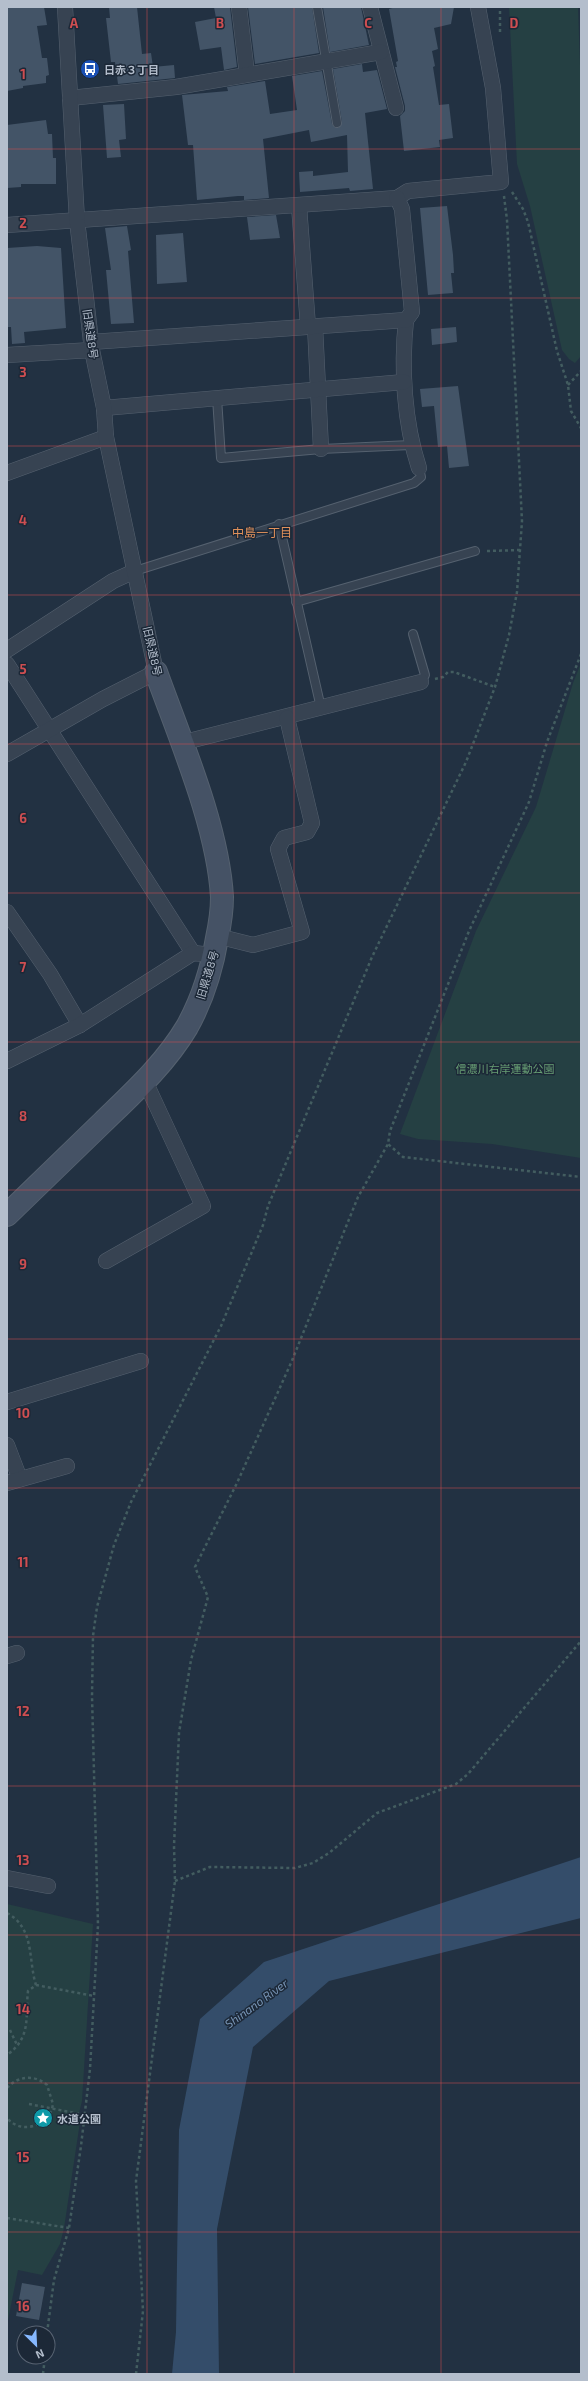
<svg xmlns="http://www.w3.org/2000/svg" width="588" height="2381" font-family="'Exo 2','Noto Sans JP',sans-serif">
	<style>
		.green { fill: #254043 }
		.water { fill: #344d6a }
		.building { fill: #435467 }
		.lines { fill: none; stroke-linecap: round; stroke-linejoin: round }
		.lane-casing { stroke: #55616f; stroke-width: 10 }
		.street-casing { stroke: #55616f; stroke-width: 16 }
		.secondary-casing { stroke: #55616f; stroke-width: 24 }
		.path { stroke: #435d60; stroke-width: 2.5; stroke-dasharray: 3 3; stroke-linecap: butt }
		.lane { stroke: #374352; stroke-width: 8 }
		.street { stroke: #374352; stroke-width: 15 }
		.secondary { stroke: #455265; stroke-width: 22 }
		.grid { fill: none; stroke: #ce4e51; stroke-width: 1; stroke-opacity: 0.55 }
		.labels { text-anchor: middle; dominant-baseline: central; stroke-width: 3; stroke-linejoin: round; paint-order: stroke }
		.poi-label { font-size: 11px; font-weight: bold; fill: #b4becc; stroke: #1c2837; text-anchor: start }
		.street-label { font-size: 11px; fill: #b4becc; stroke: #1c2837 }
		.park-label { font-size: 11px; fill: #689f74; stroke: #1c2837 }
		.neighbourhood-label { font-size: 12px; fill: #e0915b; stroke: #1c2837 }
		.water-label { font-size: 12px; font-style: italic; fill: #7895b6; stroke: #1c2837 }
		.grid-label { font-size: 13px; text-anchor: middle; font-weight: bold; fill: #ce4e51; stroke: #1c2837; stroke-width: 3; stroke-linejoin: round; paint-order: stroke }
	</style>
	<rect width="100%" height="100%" fill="#223142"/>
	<g class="green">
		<polygon points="509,7 578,7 581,94 581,356 575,363 569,359 562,350 530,206 517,164"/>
		<polygon points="581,663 581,1158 492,1144 418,1139 400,1134 476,931 536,807 573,683"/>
		<polygon points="7,1904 93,1924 82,2101 79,2113 80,2122 64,2228 60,2244 42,2275 18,2270 7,2325"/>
	</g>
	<polygon class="water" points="581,1857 581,1918 329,1981 253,2047 217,2229 219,2374 172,2374 176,2332 179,2130 200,2019 264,1962"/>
	<g class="building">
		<polygon points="7,7 44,7 47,25 37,26 42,58 47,58 49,75 46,76 46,83 23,86 23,88 7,91"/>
		<polygon points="109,7 137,7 142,54 151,53 153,67 174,65 175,78 118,84 115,62 111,62 106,18 110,18"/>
		<polygon points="214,7 230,7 237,67 224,70 221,47 200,50 195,22 216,18"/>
		<polygon points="248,7 312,7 319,53 255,64"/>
		<polygon points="323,7 361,7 369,45 330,52"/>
		<polygon points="396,7 454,7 451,24 434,28 438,49 432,51 435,66 433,67 439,105 449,104 453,138 439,140 440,147 404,151 400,116 405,111 405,106 395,67 397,67 396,62 398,61 389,9"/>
		<polygon points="362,64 363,72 377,70 387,109 365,113 373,189 350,191 349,188 300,192 299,172 313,171 313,176 348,172 347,135 311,142 309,130 263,139 269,198 244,200 244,196 238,196 197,200 193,145 188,145 182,95 228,91 227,87 265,81 270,114 297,110 292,76 322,71 332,124 338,128 342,122 333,69"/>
		<polygon points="124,104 126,139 119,140 121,157 107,158 103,105"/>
		<polygon points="46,120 48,134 52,134 53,158 56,158 56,184 21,184 21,187 7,188 7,125"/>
		<polygon points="447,206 453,255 454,273 451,273 453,293 428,295 420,208"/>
		<polygon points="276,215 280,238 250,240 247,217"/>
		<polygon points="127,226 131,250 128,251 134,323 111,324 106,270 111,270 105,228"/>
		<polygon points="183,233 187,282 157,284 156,235"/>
		<polygon points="37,246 61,248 66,328 24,332 25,343 12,344 11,327 7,327 7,248"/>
		<polygon points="456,327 457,342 432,345 431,329"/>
		<polygon points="458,386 469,466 449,468 447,446 438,447 434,406 422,407 420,389"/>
		<polygon points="22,2283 45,2287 39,2320 16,2316"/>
	</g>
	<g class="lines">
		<g class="lane-casing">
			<g id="lane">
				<polyline points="317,7 337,123"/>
				<polyline points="217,398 221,458 321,449 411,445"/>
				<polyline points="279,524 321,708"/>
				<polyline points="135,571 414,483 421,477 419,468"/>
				<polyline points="296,602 475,551"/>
				<polyline points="413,634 425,675 421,682"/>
			</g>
		</g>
		<g class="street-casing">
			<g id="street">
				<polyline points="239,7 247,74"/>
				<polyline points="370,7 396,108"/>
				<polyline points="70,98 176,87 381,52"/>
				<polyline points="299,206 308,326"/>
				<polyline points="7,225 397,198 408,191 501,182 493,88 478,7"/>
				<path d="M406,320C401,368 404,422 419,468"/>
				<polyline points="315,326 321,449"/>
				<polyline points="91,342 406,320 412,312 402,209 397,198"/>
				<polyline points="7,355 92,350"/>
				<polyline points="104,408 404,382"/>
				<polyline points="7,473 106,437"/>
				<polyline points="7,650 113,581 135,571"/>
				<polyline points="7,664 193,953"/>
				<polyline points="181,743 421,682"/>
				<polyline points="7,754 103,699 156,672 106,437 104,408 92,350 77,220 65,7"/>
				<polyline points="7,912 50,974 80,1025"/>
				<polyline points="217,936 253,945 302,932 278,849 284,838 307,832 312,823 287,718"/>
				<polyline points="7,1061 80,1025 193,953 203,954"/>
				<polyline points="106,1261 203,1206 145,1081"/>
				<polyline points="7,1402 141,1361"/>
				<polyline points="7,1445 20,1479"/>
				<polyline points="7,1483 67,1466"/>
				<polyline points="7,1656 17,1653"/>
				<polyline points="7,1878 48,1886"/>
			</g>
		</g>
		<g class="secondary-casing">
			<path id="secondary" d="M7,1215C39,1184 71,1153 103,1122C133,1093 165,1064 187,1027C202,1000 212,968 217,938C220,924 222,911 222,897C218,826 180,739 156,672"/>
		</g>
		<g class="path">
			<polyline points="500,32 500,7"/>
			<polyline points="512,192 523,209 528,222 557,351 568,385 571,411 581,428"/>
			<polyline points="568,385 581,371"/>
			<polyline points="487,551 521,550"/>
			<polyline points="581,654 547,742 529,802 469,931 390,1131 388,1144 403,1157 581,1177"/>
			<polyline points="435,679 443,677 448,672 454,672 495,687"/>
			<polyline points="175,1881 210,1867 295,1868 313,1863 329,1853 377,1813 456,1784 468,1774 581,1641"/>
			<path d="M7,1913C35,1928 28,1960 36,1985L28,1991C25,2017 32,2037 7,2055"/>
			<polyline points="36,1985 94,1996"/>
			<polyline points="10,2030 17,2045"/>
			<path d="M7,2088C18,2076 34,2074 47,2085L53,2104C50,2125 22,2136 7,2118"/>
			<polyline points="29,2104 85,2115"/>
			<polyline points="7,2218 69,2228"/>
			<polyline points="47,2333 54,2280 69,2228 81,2146 90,2069 98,1925 92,1696 93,1636 97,1607 114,1545 131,1502 221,1326 263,1225 268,1206 372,957 466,762 495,687 509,635 517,592 522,521 507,220 504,196"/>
			<polyline points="43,2374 45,2357"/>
			<polyline points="136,2374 143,2311 136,2181 175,1881 174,1846 179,1733 191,1660 208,1597 195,1567 237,1483 291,1363 358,1197 388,1144"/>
		</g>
		<use href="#lane" class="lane"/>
		<use href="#street" class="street"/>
		<use href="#secondary" class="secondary"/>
	</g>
	<path class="grid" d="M147,7V2374M294,7V2374M441,7V2374M7,149H581M7,298H581M7,446H581M7,595H581M7,744H581M7,893H581M7,1042H581M7,1190H581M7,1339H581M7,1488H581M7,1637H581M7,1786H581M7,1935H581M7,2083H581M7,2232H581"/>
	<defs>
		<g id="bus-disc" transform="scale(1)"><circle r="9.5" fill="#1a4fb4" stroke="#1c2837"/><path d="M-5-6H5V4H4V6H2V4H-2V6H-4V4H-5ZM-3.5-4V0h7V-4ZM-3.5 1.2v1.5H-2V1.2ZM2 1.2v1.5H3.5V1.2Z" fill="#fff"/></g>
		<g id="sight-disc" transform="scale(1)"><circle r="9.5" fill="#0f9aa8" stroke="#1c2837"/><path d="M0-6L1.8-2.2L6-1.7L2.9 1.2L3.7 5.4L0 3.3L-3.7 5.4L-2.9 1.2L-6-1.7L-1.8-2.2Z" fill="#fff"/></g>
	</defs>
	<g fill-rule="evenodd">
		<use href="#bus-disc" x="90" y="69"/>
		<use href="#sight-disc" x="43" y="2118"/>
	</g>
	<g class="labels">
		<g class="poi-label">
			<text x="104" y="69">日赤３丁目</text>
			<text x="57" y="2118">水道公園</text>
		</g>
		<g class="street-label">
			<text transform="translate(91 334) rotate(82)">旧県道8号</text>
			<text transform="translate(153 651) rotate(77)">旧県道8号</text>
			<text transform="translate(207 975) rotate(-73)">旧県道8号</text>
		</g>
		<g class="park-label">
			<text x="505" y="1068">信濃川右岸運動公園</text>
		</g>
		<g class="neighbourhood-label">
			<text x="262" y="532">中島一丁目</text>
		</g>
		<g class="water-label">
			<text transform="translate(256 2003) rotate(-36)">Shinano River</text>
		</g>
	</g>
	<g class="grid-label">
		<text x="74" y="28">A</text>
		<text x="220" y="28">B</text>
		<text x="368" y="28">C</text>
		<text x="514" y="28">D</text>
		<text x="23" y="79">1</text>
		<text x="23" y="228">2</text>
		<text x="23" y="377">3</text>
		<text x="23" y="525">4</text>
		<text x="23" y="674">5</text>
		<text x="23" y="823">6</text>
		<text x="23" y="972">7</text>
		<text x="23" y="1121">8</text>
		<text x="23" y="1269">9</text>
		<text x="23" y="1418">10</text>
		<text x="23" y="1567">11</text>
		<text x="23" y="1716">12</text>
		<text x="23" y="1865">13</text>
		<text x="23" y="2014">14</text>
		<text x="23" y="2162">15</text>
		<text x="23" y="2311">16</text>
	</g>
	<rect width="588" height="2381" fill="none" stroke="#b4becc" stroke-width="16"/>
	<g transform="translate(36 2345) rotate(156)"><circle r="19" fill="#1c2837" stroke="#596473"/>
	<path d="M0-3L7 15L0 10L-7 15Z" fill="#86b8ff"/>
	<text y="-6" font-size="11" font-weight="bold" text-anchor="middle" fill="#b4becc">N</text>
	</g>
</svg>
